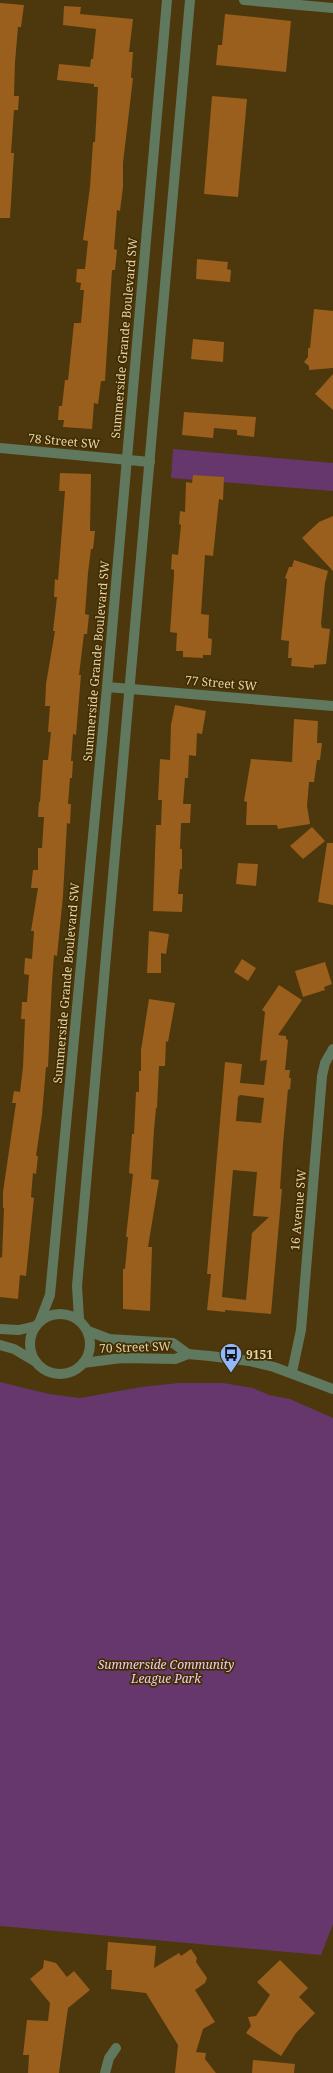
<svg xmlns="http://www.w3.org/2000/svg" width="333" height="2073" font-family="'Noto Serif',serif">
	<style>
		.green { fill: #65376c }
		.building { fill: #9a5e1d; fill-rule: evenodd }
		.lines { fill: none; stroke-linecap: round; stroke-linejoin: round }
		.minor { stroke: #60785e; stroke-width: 10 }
		.labels { text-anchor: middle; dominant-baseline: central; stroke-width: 3.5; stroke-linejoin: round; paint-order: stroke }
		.street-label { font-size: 12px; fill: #e6d2ad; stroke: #412e00 }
		.poi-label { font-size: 12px; font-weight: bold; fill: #e6d2ad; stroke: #412e00; text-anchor: start }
		.park-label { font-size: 12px; font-style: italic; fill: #eecaf3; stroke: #412e00 }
	</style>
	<rect width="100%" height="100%" fill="#4c380c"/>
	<g class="green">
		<polygon points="173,449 333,463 333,491 171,478"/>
		<polygon points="0,1382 49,1394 80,1398 141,1387 179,1383 223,1383 253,1388 269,1395 290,1399 333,1418 333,1924 321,1955 0,1926"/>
	</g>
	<g class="building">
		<polygon points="0,3 24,5 21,27 18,27 15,62 14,96 19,96 18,110 14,110 11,153 14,153 10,218 0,218"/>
		<polygon points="64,6 81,7 80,14 133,19 129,52 133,52 131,78 133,78 123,163 123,187 120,211 117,210 114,249 117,250 115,270 112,270 105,381 101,381 98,404 94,403 92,429 63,427 64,420 58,420 59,406 62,406 65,380 68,380 74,323 81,323 84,290 80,290 81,283 76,282 77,269 85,269 88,241 83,240 90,187 93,142 95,142 98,87 94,87 94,84 57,80 59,64 90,67 91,59 93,59 96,29 63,25"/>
		<polygon points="225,14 291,21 286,72 216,65 218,45 222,45"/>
		<polygon points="212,96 247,99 238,197 204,194"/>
		<polygon points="197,259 228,262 227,269 231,270 230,282 196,279"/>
		<polygon points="314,309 333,311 333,368 309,370 309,366 304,362 308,357 308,348 310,348"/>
		<polygon points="193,339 224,342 223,362 191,359"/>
		<polygon points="333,374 333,410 315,394"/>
		<polygon points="184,412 256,417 254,437 237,435 237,430 214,428 213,438 182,435"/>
		<polygon points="60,473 91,474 90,531 95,531 93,549 91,549 88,573 85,614 89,615 87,634 84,634 79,675 81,675 76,735 73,734 71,761 73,761 72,778 70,778 68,804 71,804 70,824 67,823 63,896 57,956 54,955 52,982 48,1067 46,1067 42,1115 36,1156 38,1156 36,1174 33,1173 31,1197 34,1198 28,1256 26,1276 20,1275 18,1299 0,1297 0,1257 2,1258 4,1208 3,1208 3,1192 16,1103 12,1103 14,1091 20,1092 23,1067 25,1019 21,1019 22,1002 27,1002 29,975 24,974 25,958 32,959 34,931 31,931 38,888 31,888 33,870 38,870 38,848 42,848 44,817 38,817 39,802 40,802 43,760 48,760 51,732 48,732 50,706 45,706 46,684 55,631 53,631 57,597 54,597 55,579 58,580 65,491 59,491"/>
		<polygon points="193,475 224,477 223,500 219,499 213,556 205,555 201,614 209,615 208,638 212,639 211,655 203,655 203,658 183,657 183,651 176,651 177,633 170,632 174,575 174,570 171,569 172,554 178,555 181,525 179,524 180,511 185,512 186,482 192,483"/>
		<polygon points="333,516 333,571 302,538 319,522"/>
		<polygon points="294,560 328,571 325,583 321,624 322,628 330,629 326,664 314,665 314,668 291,666 292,658 288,658 289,641 281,640 287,579 285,578 289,567 292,567"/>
		<polygon points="175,705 206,711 202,734 197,733 196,756 189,755 188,778 185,778 183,804 191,804 190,823 181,823 180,849 182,849 182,869 180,869 178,894 183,894 182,912 153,911 156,825 161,825 162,800 158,800 160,759 170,760 171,725"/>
		<polygon points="294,719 318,721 317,743 322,743 320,760 317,760 314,782 309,782 307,806 310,824 278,829 277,825 246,825 247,802 244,801 251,759 292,762"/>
		<polygon points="312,827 325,841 303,859 290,846"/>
		<polygon points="327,843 333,843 333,905 318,902"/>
		<polygon points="238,863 258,864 256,886 236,884"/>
		<polygon points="149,931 169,934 166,954 161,953 161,973 147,973"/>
		<polygon points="242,959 256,968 248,981 234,972"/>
		<polygon points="325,962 332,984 324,987 325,990 303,997 295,971"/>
		<path d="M279,985L302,1000L278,1035L286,1036V1039L288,1040L285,1070H290L289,1078H291L290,1090L288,1089L283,1144L280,1189H282L271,1314L225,1310V1312L207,1310L211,1274H207L225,1062L242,1064L240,1083L264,1085L267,1060L260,1061L265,1012L262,1010ZM240,1095L264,1098L261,1123L236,1121L238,1097ZM233,1170L257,1172L253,1216L269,1217L252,1233L246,1300L222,1297Z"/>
		<polygon points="149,999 175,1003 168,1042 166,1041 165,1066 159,1066 157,1108 156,1108 154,1130 151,1179 159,1180 148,1247 152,1247 150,1311 123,1309 123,1269 125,1269 128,1237 126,1237 133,1174 129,1173 132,1134 134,1134 136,1092 139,1092 139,1071 141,1071 141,1050"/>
		<polygon points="108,1942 156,1946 154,1968 179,1953 181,1956 191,1949 197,1958 196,1962 207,1978 205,1983 195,1990 215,2022 203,2029 196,2052 206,2053 205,2059 216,2073 175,2073 178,2045 146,1993 111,1989 112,1970 106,1970"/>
		<polygon points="44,1960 56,1963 67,1977 74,1971 90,1990 68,2008 59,2073 28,2073 29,2055 23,2055 27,2020 48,2021 50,2003 30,1979 43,1968"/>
		<polygon points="280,1960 308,1988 299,1997 315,2013 296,2033 281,2056 246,2033 251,2026 248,2017 256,2016 270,1995 257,1982"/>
		<polygon points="253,2060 295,2064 294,2073 252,2073"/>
	</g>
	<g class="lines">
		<g class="minor">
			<polyline points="244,0 333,8"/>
			<polyline points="0,448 150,462"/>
			<polyline points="107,687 333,706"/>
			<circle cx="60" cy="1344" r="30"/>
			<polyline points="79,1319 77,1286 190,0"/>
			<polyline points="40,1321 50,1295 107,687 167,0"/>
			<polyline points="0,1329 19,1330 36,1326"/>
			<polyline points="88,1331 109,1339 173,1343 188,1354"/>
			<polyline points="0,1345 14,1349 36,1362"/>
			<polyline points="83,1363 122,1358 175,1359 188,1354 210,1356 249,1361 274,1367 333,1389"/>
			<polyline points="292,1372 301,1330 322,1076 325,1063 333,1049"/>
			<polyline points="105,2073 109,2058 116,2048"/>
		</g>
	</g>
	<defs>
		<g id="bus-pin" transform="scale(1.15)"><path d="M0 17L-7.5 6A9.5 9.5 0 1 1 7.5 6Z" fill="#92b7fd" stroke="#412e00"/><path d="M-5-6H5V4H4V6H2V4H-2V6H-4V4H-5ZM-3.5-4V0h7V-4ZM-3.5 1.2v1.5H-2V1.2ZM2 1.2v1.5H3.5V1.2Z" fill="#111"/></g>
	</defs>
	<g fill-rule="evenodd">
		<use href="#bus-pin" x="231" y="1354"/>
	</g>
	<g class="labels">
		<g class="street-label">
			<text transform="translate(124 338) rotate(-85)">Summerside Grande Boulevard SW</text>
			<text transform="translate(64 441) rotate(5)">78 Street SW</text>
			<text transform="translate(96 661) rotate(-85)">Summerside Grande Boulevard SW</text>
			<text transform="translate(221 683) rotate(5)">77 Street SW</text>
			<text transform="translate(66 983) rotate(-85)">Summerside Grande Boulevard SW</text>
			<text transform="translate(298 1210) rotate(-85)">16 Avenue SW</text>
			<text transform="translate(135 1347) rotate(-2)">70 Street SW</text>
		</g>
		<g class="poi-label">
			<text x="246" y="1354">9151</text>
		</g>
		<g class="park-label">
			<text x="166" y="1664">Summerside Community<tspan x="166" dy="14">League Park</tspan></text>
		</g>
	</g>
</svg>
